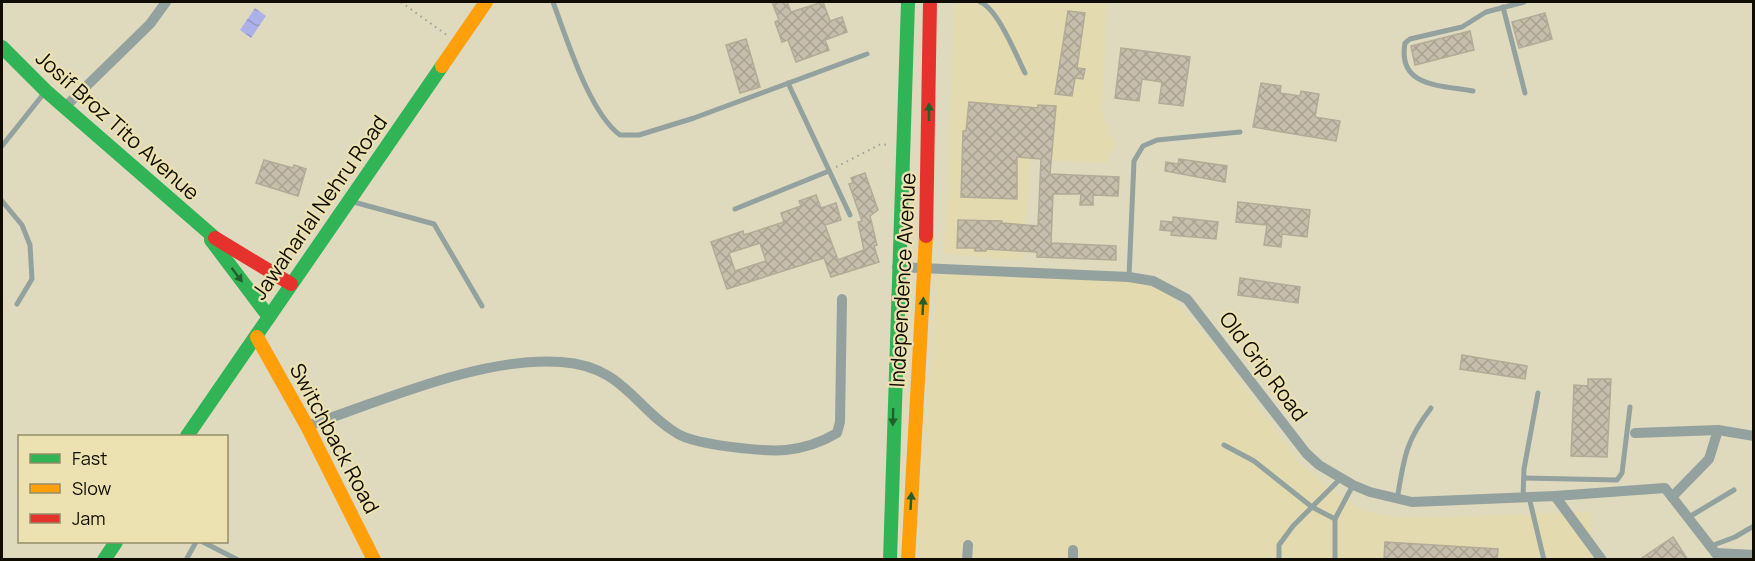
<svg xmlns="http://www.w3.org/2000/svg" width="1755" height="561" font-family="Manrope,sans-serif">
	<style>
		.built { fill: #e3daaf }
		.water { fill: url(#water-waves) }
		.building { fill: url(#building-cross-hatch); stroke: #b2ab97; stroke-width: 1.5; fill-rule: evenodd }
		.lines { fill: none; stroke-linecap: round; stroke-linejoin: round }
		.path { stroke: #9aa298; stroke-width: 2; stroke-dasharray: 1.5 4.5; stroke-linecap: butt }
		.lane { stroke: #93a29e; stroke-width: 5 }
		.street { stroke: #93a29e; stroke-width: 10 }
		.fast { stroke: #30b455; stroke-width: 14 }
		.slow { stroke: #ff9f0a; stroke-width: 14 }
		.jam { stroke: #e5322d; stroke-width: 14 }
		.oneway { fill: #20602a }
		.labels { text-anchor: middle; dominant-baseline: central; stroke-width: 4.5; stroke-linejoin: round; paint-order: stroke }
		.street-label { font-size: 21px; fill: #100d00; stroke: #ece2b1 }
	</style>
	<defs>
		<pattern id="water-waves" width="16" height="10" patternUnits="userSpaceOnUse" patternTransform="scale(1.5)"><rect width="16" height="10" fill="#adb1e9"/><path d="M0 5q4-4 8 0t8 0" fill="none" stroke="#9497c6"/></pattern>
		<pattern id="building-cross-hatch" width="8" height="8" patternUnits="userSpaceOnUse" patternTransform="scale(1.5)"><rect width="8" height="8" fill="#c6beaa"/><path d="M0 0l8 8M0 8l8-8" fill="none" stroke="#a9a290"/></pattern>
	</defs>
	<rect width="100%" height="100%" fill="#dfd9be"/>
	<g class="built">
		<polygon points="955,2 1107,2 1102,114 1116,144 1105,163 1030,159 1023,260 944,254"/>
		<polygon points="937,271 1131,280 1168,292 1215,347 1299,462 1328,487 1362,510 1400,518 1591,512 1594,559 920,560 919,515"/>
	</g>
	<polygon class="water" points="255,8 266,16 251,38 240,30"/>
	<g class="building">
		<polygon points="772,2 787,2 791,12 823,2 830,21 842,17 847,32 825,40 829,50 796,62 788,40 782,42 775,22 779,20"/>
		<polygon points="1068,11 1085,13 1077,68 1085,69 1083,79 1075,78 1072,96 1055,94"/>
		<polygon points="1545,13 1552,39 1519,48 1512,22"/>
		<polygon points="1470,31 1474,50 1415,65 1411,46"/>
		<polygon points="746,39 760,87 740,93 726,45"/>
		<polygon points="1121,48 1190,57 1183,106 1159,103 1162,82 1142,79 1139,101 1115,98"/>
		<polygon points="1261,83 1281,86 1280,93 1300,96 1301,91 1319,94 1315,117 1340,121 1336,141 1253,127"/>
		<polygon points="969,102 1038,108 1038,105 1056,106 1050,174 1119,177 1118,196 1093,195 1093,205 1080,205 1081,194 1053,194 1051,243 1116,246 1116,260 1037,257 1037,252 986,249 986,251 975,251 974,248 957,248 958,220 1002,221 1002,223 1038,226 1041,159 1017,157 1017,199 961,197 963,131 966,131"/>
		<polygon points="1179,159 1227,166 1225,182 1165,171 1166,162 1178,164"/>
		<polygon points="264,160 293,168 294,165 306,169 298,196 256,183"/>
		<path d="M865,173L878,210L870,216L877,245L874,246L879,262L831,277L824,258L727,289L711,242L743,231L744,235L784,222L781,213L801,206L799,201L816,195L821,208L836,203L841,220L825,225L838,260L864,250L858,222L862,221L849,184L853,183L851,178ZM760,243L766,261L735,271L729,253Z"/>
		<polygon points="1238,202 1310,210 1307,237 1282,234 1281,247 1264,245 1267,225 1236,222"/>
		<polygon points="1173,217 1218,222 1216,239 1171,235 1172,231 1160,230 1161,221 1173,222"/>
		<polygon points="1240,278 1300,287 1298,303 1238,295"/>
		<polygon points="1462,355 1527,366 1525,379 1460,369"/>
		<polygon points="1588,379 1611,379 1607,457 1571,456 1574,385 1588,386"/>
		<polygon points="1673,537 1688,560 1639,560"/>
		<polygon points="1385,542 1498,549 1497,560 1384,560"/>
	</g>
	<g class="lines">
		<g class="path">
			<polyline points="401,2 448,36"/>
			<polyline points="836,167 881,144 888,145"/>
		</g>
		<g class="lane">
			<path d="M553,2C567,39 589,112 620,135H639L694,118L867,54"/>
			<path d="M980,2C998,9 1016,55 1025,73"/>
			<polyline points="1503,7 1525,93"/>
			<polyline points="788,83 850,215"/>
			<path d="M1473,91C1442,85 1397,88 1405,43L1410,39L1462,27L1486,12L1524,2"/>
			<polyline points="2,146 45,92"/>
			<polyline points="2,201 22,225 30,245 32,279 17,304"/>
			<polyline points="350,201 434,224 482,306"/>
			<polyline points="735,209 829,171"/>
			<polyline points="1129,277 1134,161 1143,146 1157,140 1240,132"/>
			<polyline points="1224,445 1254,461 1312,507 1335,519"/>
			<polyline points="1524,478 1617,480 1622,473 1630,407"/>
			<polyline points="1523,497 1524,469 1538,393"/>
			<polyline points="1529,497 1544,560"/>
			<path d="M1397,500C1404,458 1405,442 1431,408"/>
			<polyline points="1689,517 1734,490"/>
			<polyline points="203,542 238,560"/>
			<polyline points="1711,546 1735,537 1754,526"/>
			<polyline points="186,560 196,542"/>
			<polyline points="1279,560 1279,545 1293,526 1341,478"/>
			<polyline points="1335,560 1335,519 1353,485"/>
		</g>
		<g class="street">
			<polyline points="65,107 150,24 166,2"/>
			<polyline points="897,267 1129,277 1153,281 1187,299 1306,453 1319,465 1353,485 1370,492 1412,502 1555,496 1602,560"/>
			<path d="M307,426C382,401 483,356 561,362C624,366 634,408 678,434C697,445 764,452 786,450C804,448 822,442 837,433L840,422L842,299"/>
			<polyline points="1635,433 1718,430"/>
			<polyline points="1555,496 1665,488 1721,560"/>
			<polyline points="1672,497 1709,459 1718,430 1754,436"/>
			<polyline points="1716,553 1754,555"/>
			<polyline points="967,560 968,545"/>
			<polyline points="1073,560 1073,550"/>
		</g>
		<g class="fast">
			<polyline points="2,47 46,91 215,238"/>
			<polyline points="211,240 269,317"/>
			<polyline points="187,436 442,66"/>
			<polyline points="104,560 116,542"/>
			<polyline points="890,560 908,2"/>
		</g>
		<g class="slow">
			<polyline points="442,66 486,2"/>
			<polyline points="257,337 307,426 374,560"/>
			<polyline points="908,560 926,236"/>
		</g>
		<g class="jam">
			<polyline points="926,236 930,2"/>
			<polyline points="215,238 291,284"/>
		</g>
	</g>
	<defs><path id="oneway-solid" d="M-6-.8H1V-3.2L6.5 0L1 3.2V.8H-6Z" transform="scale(1.5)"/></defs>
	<g class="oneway">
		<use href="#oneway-solid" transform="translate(929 112) rotate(-90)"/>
		<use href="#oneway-solid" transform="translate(237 275) rotate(53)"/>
		<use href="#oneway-solid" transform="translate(923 306) rotate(-87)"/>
		<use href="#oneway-solid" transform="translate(893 417) rotate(91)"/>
		<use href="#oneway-solid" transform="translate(911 501) rotate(-87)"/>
	</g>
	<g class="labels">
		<g class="street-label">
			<text transform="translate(118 125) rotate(42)">Josif Broz Tito Avenue</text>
			<text transform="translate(319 207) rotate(-55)">Jawaharlal Nehru Road</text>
			<text transform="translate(902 280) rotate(-87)">Independence Avenue</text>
			<text transform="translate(1264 366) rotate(53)">Old Grip Road</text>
			<text transform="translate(335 438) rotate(62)">Switchback Road</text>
		</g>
	</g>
	<rect width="1755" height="561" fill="none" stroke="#100d00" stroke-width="6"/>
	<rect x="18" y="435" width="210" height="108" fill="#ece2b1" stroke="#948d6a" stroke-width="1.5"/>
	<rect x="30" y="454" width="30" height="9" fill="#30b455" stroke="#948d6a" stroke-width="1.5"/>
	<text x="72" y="465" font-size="18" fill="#100d00">Fast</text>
	<rect x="30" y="484" width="30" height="9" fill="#ff9f0a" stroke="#948d6a" stroke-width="1.5"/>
	<text x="72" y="495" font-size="18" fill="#100d00">Slow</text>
	<rect x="30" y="514" width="30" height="9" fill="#e5322d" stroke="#948d6a" stroke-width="1.5"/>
	<text x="72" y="525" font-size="18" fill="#100d00">Jam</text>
</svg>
